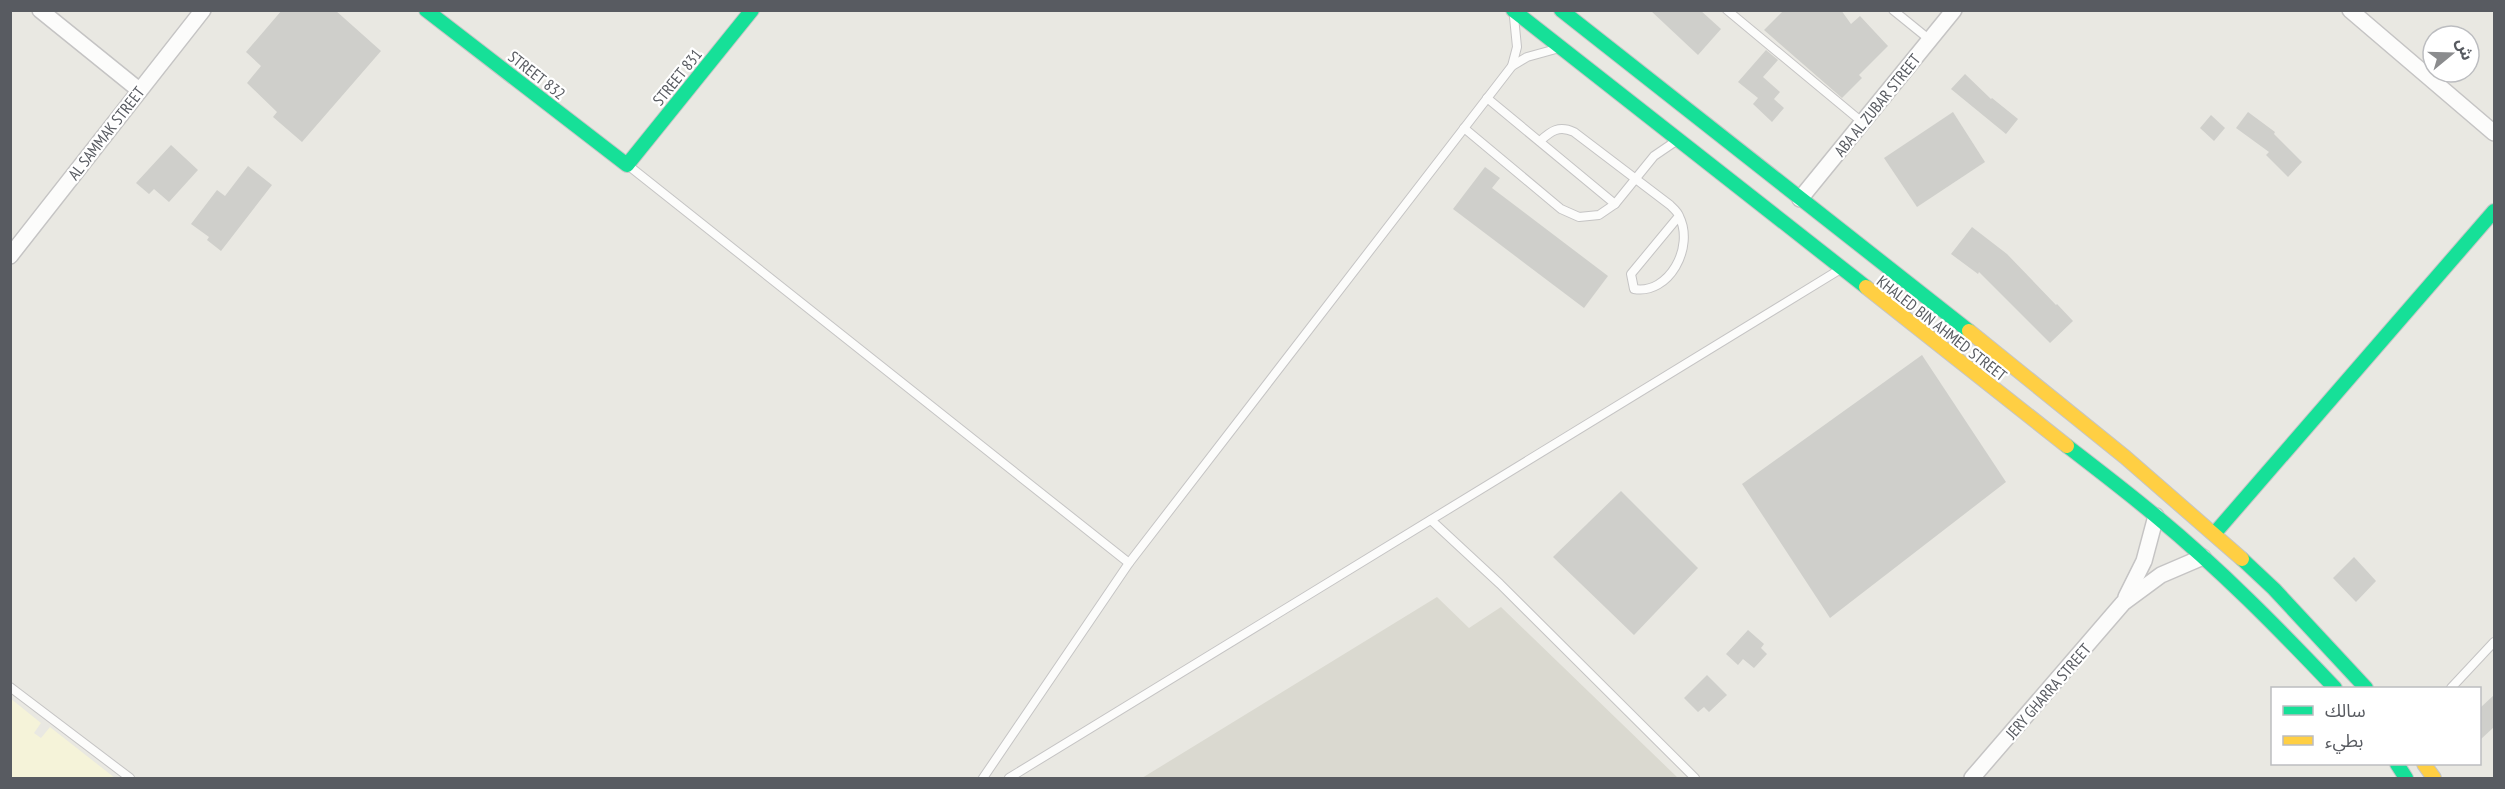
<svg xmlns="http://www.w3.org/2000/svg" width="2505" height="789" font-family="'PT Sans Narrow','Noto Sans Arabic',sans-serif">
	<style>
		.commercial { fill: #f5f3d9 }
		.education { fill: #dad9d0 }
		.building { fill: #cfcfcb }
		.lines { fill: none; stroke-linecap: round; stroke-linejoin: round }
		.lane-casing { stroke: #c5c4c4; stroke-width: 10 }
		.street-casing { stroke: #c5c4c4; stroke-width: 18 }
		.fast-casing { stroke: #c5c5c5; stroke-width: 16 }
		.slow-casing { stroke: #c5c5c5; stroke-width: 16 }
		.lane { stroke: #fcfcfb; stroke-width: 8 }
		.street { stroke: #fcfcfb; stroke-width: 15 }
		.fast { stroke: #16e098; stroke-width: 14 }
		.slow { stroke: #ffcf43; stroke-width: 14 }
		.labels { text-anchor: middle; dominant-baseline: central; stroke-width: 4.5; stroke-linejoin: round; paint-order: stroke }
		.street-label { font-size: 16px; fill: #585b61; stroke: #fff }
	</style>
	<rect width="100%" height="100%" fill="#e9e8e2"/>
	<polygon class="commercial" points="10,698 41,723 34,733 41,738 50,727 115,778 11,778"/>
	<polygon class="education" points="1437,597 1469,628 1501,607 1678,778 1142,778"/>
	<g class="building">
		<polygon points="282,10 335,10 381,51 302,142 273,117 277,112 247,83 261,66 246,52"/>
		<polygon points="1650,10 1700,10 1721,29 1698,55"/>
		<polygon points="1784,10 1841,10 1851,24 1860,16 1888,46 1859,75 1862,78 1842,98 1764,30"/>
		<polygon points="1766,50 1778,60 1763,77 1780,92 1774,99 1784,108 1772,122 1753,104 1758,98 1738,82"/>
		<polygon points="1965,74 1991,99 1992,98 2018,119 2006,134 1951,89"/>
		<polygon points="1953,112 1985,162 1917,207 1884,158"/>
		<polygon points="2248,112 2275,132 2274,134 2302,162 2288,177 2266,155 2269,152 2236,128"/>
		<polygon points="2211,115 2225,128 2214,141 2200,128"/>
		<polygon points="171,145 198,170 169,202 154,189 149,194 136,183"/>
		<polygon points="248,166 272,185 221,251 207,240 209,237 191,224 217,190 225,196"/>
		<polygon points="1485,167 1500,178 1492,188 1608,276 1584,308 1453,209"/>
		<polygon points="1972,227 2007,254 2056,305 2057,304 2073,321 2050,343 1979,272 1978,274 1951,254"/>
		<polygon points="1922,355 2006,482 1830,618 1742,484"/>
		<polygon points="1621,491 1698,568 1634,635 1553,557"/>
		<polygon points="2354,557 2376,581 2356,602 2333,578"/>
		<polygon points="1748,630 1764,644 1761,648 1767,654 1754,668 1743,659 1738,665 1726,654"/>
		<polygon points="1707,675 1727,695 1709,712 1704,707 1698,712 1684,698"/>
		<polygon points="2494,695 2494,727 2480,740 2480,708"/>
	</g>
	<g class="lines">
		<g class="lane-casing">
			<g id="lane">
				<polyline points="1727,10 1862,122"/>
				<polyline points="1893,10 1930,40"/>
				<polyline points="1512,66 1517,47 1514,17"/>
				<polyline points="1487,98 1615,204"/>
				<polyline points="1464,128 1561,209 1579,217 1599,215 1615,204 1654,156 1676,141"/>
				<path d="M1540,141C1551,131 1559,125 1574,132L1670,205C1673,208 1678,212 1679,216C1695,247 1669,295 1634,289L1631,274L1679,216"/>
				<polyline points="629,166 1129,563"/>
				<polyline points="1431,520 1500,584 1695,778"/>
				<polyline points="10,687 130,778"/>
				<polyline points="2451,688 2494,642"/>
				<polyline points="983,778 1129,563 1512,66 1527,57 1556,49"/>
				<polyline points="1009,778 1839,270"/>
			</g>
		</g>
		<g class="street-casing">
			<g id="street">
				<polyline points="40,10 139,90"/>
				<polyline points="2350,10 2494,133"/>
				<polyline points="1800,199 1954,10"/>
				<polyline points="10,256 203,10"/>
				<polyline points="2126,597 2144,561 2156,516"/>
				<polyline points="1972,778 2123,603 2161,575 2203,557"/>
			</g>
		</g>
		<g class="fast-casing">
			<g id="fast">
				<polyline points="426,10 627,165 752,10"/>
				<polyline points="1513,10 1866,287"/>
				<polyline points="1561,10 1969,331"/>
				<path d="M2067,446C2097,469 2127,492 2157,517C2220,569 2278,628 2335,688"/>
				<polyline points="2214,534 2494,211"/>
				<polyline points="2242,559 2274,589 2366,688"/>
				<polyline points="2397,764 2406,778"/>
			</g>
		</g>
		<g class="slow-casing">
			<g id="slow">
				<polyline points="1866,287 2067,446"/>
				<polyline points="1969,331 2125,457 2242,559"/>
				<polyline points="2424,764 2434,778"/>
			</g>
		</g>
		<use href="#lane" class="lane"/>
		<use href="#street" class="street"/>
		<use href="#fast" class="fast"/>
		<use href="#slow" class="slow"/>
	</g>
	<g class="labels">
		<g class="street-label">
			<text transform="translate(537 75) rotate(38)">STREET 832</text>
			<text transform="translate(677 77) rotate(-51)">STREET 831</text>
			<text transform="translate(1877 105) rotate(-51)">ABA AL ZUBAR STREET</text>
			<text transform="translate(106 133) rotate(-52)">AL SAMMAK STREET</text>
			<text transform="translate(1942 328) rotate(38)">KHALED BIN AHMED STREET</text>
			<text transform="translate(2048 691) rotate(-49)">JERY GHARRA STREET</text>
		</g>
	</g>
	<rect width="2505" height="789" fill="none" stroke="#585b61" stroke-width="24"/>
	<rect x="2271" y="687" width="210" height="78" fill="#ffffff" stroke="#bcbdc0" stroke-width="1.5"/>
	<rect x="2283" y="706" width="30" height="9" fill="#16e098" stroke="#bcbdc0" stroke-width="1.5"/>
	<text x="2325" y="717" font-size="18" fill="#585b61">سالك</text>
	<rect x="2283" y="736" width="30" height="9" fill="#ffcf43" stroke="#bcbdc0" stroke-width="1.5"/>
	<text x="2325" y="747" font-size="18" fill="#585b61">بطيء</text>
	<g transform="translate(2451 54) rotate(71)"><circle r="28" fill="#ffffff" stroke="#bcbdc0" stroke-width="1.5"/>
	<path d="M0-4.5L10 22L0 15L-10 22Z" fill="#8b8c8e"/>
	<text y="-9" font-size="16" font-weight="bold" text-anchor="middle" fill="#585b61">ش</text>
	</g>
</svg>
